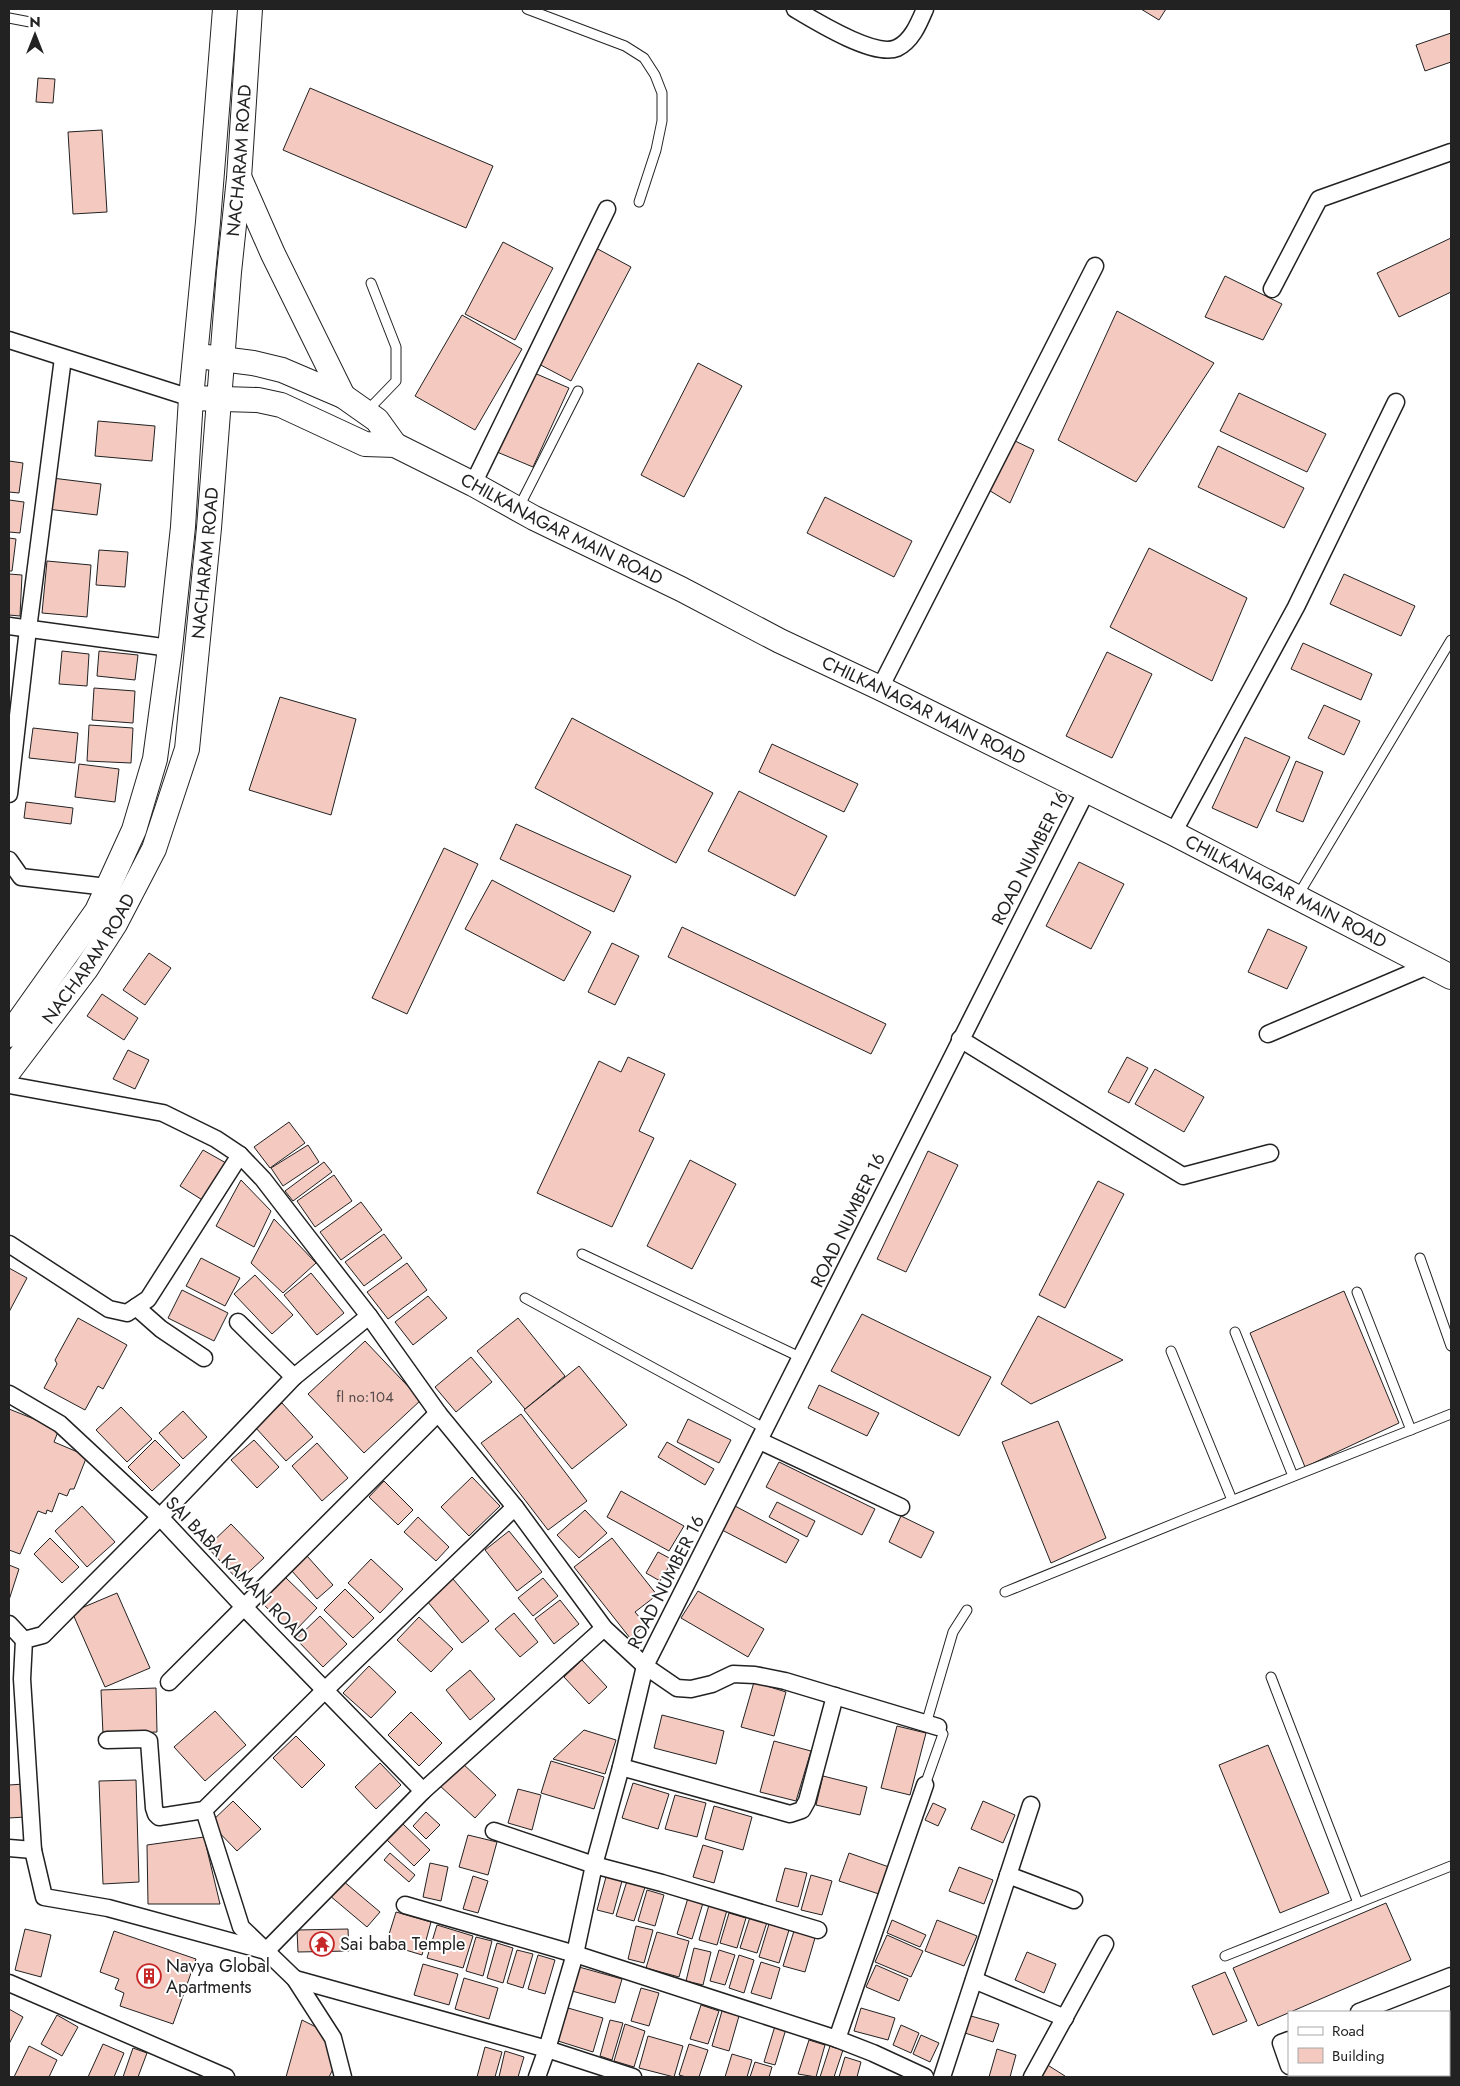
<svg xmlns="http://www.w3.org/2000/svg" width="1460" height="2086" font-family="Jost,sans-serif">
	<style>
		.building { fill: #f3c9c0; stroke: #222 }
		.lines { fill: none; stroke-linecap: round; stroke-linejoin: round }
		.lane-casing { stroke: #222; stroke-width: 11 }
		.street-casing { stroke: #222; stroke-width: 19 }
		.secondary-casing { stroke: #222; stroke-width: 26 }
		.lane { stroke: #fff; stroke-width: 9 }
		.street { stroke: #fff; stroke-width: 16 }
		.secondary { stroke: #fff; stroke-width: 24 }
		.labels { text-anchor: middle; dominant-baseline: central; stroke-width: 4; stroke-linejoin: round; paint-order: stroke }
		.number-label { font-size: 15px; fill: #564c4a }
		.street-label { font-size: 18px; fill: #222; stroke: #fff }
		.poi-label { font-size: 18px; fill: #222; stroke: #fff; text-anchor: start }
	</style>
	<rect width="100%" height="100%" fill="#fff"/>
	<g class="building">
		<polygon points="1141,9 1166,9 1159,20"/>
		<polygon points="1451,33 1451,62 1425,71 1416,45"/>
		<polygon points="38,78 55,79 53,103 36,102"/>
		<polygon points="310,88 493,166 466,228 283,150"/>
		<polygon points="102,130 107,212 73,214 68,132"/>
		<polygon points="1451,238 1451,292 1399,317 1377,273"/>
		<polygon points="503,242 553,268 515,340 465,314"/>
		<polygon points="596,248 631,267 571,381 535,362"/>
		<polygon points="1225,276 1282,304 1263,340 1205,317"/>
		<polygon points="1117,311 1214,363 1136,482 1058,440"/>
		<polygon points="462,315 522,349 475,430 415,396"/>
		<polygon points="698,363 742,386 684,497 641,475"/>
		<polygon points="532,372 569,388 533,467 497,452"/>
		<polygon points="1239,393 1326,434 1307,472 1220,431"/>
		<polygon points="98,421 155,426 152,461 95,456"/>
		<polygon points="1013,440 1034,450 1010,503 987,489"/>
		<polygon points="1218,446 1304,488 1284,528 1198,487"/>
		<polygon points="9,461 23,463 19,493 9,492"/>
		<polygon points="52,478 101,484 97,515 47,509"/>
		<polygon points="825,497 912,541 894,577 807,533"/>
		<polygon points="9,500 24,502 20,533 9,532"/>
		<polygon points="9,538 16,539 12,571 9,571"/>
		<polygon points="1149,548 1247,598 1212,681 1110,627"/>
		<polygon points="99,550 128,552 125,587 96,585"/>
		<polygon points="47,561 91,565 87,617 42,613"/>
		<polygon points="9,574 22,575 20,616 9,615"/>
		<polygon points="1344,574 1415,606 1401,636 1330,604"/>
		<polygon points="1303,643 1372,674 1361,700 1291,669"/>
		<polygon points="62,651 89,654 87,686 59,684"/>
		<polygon points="99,651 138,655 135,680 97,676"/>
		<polygon points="1107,652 1152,674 1112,758 1066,736"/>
		<polygon points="94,688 135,691 133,723 92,720"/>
		<polygon points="280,697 356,719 331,815 249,790"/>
		<polygon points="1324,705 1360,721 1344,755 1308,738"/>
		<polygon points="572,718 713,793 676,863 535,788"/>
		<polygon points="89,725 133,728 131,763 87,761"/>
		<polygon points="33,728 78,733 75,763 29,758"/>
		<polygon points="1245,737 1290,757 1257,828 1212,808"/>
		<polygon points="772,744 858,784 844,812 759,772"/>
		<polygon points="1296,761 1323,772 1303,822 1276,811"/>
		<polygon points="79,764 119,769 115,802 75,797"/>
		<polygon points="739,791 827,836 795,896 708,851"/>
		<polygon points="26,802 73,808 71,824 24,818"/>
		<polygon points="516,824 631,876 614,912 500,859"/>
		<polygon points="444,848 478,864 407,1014 372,998"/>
		<polygon points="1079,862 1124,884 1091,949 1046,926"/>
		<polygon points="492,880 591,932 564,981 465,929"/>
		<polygon points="682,927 886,1024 871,1054 668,957"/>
		<polygon points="1268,929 1307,947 1287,989 1248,972"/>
		<polygon points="612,943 639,956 615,1005 588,992"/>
		<polygon points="149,953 171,968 145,1005 123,990"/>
		<polygon points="102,994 138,1018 124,1040 87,1016"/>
		<polygon points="128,1050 149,1060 135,1089 113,1079"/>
		<polygon points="628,1057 665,1074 639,1131 654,1138 612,1227 537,1193 599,1061 621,1072"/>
		<polygon points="1127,1057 1148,1068 1129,1103 1108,1092"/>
		<polygon points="1155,1069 1204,1097 1184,1132 1135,1104"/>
		<polygon points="289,1122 305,1143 270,1168 254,1147"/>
		<polygon points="308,1145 319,1162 283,1186 271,1168"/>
		<polygon points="203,1150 226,1163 204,1201 180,1186"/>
		<polygon points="928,1151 958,1165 906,1272 877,1259"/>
		<polygon points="690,1160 736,1184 692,1269 647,1246"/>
		<polygon points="324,1162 332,1172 293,1201 285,1191"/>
		<polygon points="334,1175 352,1201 315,1227 297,1201"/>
		<polygon points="241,1180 271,1211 254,1247 216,1226"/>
		<polygon points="1098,1181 1124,1194 1065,1308 1039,1295"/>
		<polygon points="361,1202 382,1230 341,1260 320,1232"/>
		<polygon points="274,1219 316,1263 283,1293 251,1263"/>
		<polygon points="384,1234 402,1258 364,1286 345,1262"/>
		<polygon points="201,1258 240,1278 225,1306 186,1286"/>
		<polygon points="407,1263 427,1290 388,1319 367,1292"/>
		<polygon points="9,1268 27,1278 9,1312"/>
		<polygon points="311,1273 344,1313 317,1335 284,1295"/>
		<polygon points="255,1275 293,1315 272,1334 234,1294"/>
		<polygon points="182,1290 228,1313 214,1341 168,1318"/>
		<polygon points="1344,1291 1399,1423 1305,1467 1250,1333"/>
		<polygon points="428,1296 447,1318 413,1345 395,1322"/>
		<polygon points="862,1314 991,1377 959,1436 831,1371"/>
		<polygon points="1038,1316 1123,1360 1031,1404 1001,1384"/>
		<polygon points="78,1318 127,1345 103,1389 98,1386 85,1410 44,1388 57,1364 55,1360"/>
		<polygon points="518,1318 565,1376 525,1409 477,1351"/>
		<polygon points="365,1341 421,1400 364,1453 308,1394"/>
		<polygon points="471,1357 492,1382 456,1412 435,1387"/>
		<polygon points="579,1366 627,1425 572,1469 524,1410"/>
		<polygon points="819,1385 879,1413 867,1436 808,1408"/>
		<polygon points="282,1403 313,1437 286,1461 255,1427"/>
		<polygon points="121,1407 152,1439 127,1462 96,1430"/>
		<polygon points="9,1409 59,1429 54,1442 87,1456 74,1489 70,1489 67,1496 59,1493 52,1512 47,1510 46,1514 38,1511 20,1554 9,1550"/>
		<polygon points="183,1411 207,1437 183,1459 159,1433"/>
		<polygon points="521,1414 587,1501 548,1530 481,1443"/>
		<polygon points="688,1419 731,1440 719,1463 677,1442"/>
		<polygon points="1058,1421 1106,1538 1051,1563 1002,1442"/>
		<polygon points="155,1440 180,1465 152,1491 128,1467"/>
		<polygon points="254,1440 279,1467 257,1488 231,1460"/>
		<polygon points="667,1442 714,1469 705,1485 658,1457"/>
		<polygon points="317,1443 348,1478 322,1501 292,1466"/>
		<polygon points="779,1462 875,1509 862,1535 766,1487"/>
		<polygon points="472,1477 500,1506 469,1536 441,1507"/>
		<polygon points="384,1481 413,1510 398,1525 369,1497"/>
		<polygon points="621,1491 684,1526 669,1551 607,1517"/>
		<polygon points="777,1502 815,1521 807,1537 769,1517"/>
		<polygon points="82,1506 115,1542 87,1567 55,1531"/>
		<polygon points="735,1506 799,1540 786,1563 722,1530"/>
		<polygon points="585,1510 607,1533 579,1558 557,1535"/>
		<polygon points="901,1516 934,1532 921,1558 889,1542"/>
		<polygon points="418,1517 449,1547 436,1561 404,1532"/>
		<polygon points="231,1524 264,1558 239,1581 207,1547"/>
		<polygon points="509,1531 542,1572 517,1591 485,1550"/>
		<polygon points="50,1538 79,1567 62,1583 34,1554"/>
		<polygon points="612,1538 657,1595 635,1612 646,1625 630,1638 574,1567"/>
		<polygon points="658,1552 673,1560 660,1581 646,1573"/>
		<polygon points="307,1556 333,1585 317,1599 291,1570"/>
		<polygon points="371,1559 403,1589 380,1613 348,1583"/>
		<polygon points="9,1565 19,1569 9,1600"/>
		<polygon points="285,1577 317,1608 293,1633 261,1602"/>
		<polygon points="543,1578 558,1596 533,1616 518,1598"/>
		<polygon points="453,1579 489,1621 462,1643 427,1601"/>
		<polygon points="345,1589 374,1618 353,1638 324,1610"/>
		<polygon points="698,1591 764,1629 748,1657 681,1618"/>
		<polygon points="117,1593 150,1668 105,1687 72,1612"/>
		<polygon points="560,1600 579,1624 554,1644 535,1619"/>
		<polygon points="514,1613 538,1642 520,1657 495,1629"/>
		<polygon points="320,1616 347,1644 323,1667 296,1639"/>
		<polygon points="419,1617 453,1649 431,1672 397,1640"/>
		<polygon points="582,1660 607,1687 589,1704 564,1677"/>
		<polygon points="369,1666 396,1692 371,1718 343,1693"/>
		<polygon points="470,1670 495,1699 470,1720 446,1690"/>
		<polygon points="754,1682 786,1692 774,1736 741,1727"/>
		<polygon points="156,1688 157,1732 103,1734 101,1690"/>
		<polygon points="215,1711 246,1745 205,1781 174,1747"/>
		<polygon points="411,1712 442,1743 419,1766 388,1735"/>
		<polygon points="662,1715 724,1731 716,1764 654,1748"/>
		<polygon points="897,1726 926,1733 910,1795 881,1788"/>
		<polygon points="584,1730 616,1740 605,1774 553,1759"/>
		<polygon points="296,1736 325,1765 302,1788 273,1758"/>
		<polygon points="774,1741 811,1751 796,1801 760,1792"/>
		<polygon points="1268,1745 1329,1893 1280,1913 1219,1765"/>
		<polygon points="551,1761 604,1777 594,1809 541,1793"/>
		<polygon points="461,1762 496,1795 475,1818 439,1785"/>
		<polygon points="380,1763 401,1785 376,1809 355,1787"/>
		<polygon points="823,1776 867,1787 860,1815 816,1805"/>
		<polygon points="136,1780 139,1882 103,1884 99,1781"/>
		<polygon points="633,1783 669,1794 658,1829 622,1818"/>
		<polygon points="24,1784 25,1817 9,1818 9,1785"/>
		<polygon points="518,1789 541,1795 532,1830 508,1823"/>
		<polygon points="675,1795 706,1803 697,1837 665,1829"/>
		<polygon points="233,1801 261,1829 237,1851 210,1823"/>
		<polygon points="983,1801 1015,1815 1003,1843 971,1829"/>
		<polygon points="933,1803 946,1809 938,1826 925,1820"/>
		<polygon points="714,1806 752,1817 743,1850 705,1839"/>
		<polygon points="426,1812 440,1825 426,1839 413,1826"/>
		<polygon points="403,1824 430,1850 414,1866 387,1840"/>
		<polygon points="468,1835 497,1842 488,1875 459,1867"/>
		<polygon points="204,1837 220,1904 148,1904 147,1845"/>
		<polygon points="703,1845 723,1851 714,1883 693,1877"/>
		<polygon points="390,1853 415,1875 409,1882 384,1860"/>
		<polygon points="849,1853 889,1867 879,1894 839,1881"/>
		<polygon points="430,1863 448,1867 441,1901 423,1897"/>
		<polygon points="959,1867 993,1880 984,1904 949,1891"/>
		<polygon points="785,1868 807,1873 798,1907 776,1901"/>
		<polygon points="811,1875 832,1881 822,1915 801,1910"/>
		<polygon points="473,1876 488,1881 478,1913 463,1909"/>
		<polygon points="606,1877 622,1881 613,1914 597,1910"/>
		<polygon points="342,1880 380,1912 367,1927 329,1895"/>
		<polygon points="627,1881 645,1887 634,1921 616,1916"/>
		<polygon points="647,1890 664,1895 655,1926 638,1921"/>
		<polygon points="688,1898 703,1903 692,1939 677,1934"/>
		<polygon points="1386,1903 1411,1960 1258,2026 1233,1968"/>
		<polygon points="709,1905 727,1910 717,1945 699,1940"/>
		<polygon points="396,1912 431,1922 422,1955 386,1944"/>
		<polygon points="729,1913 746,1918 737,1948 720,1943"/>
		<polygon points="751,1914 768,1919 757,1953 740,1948"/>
		<polygon points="892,1920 926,1935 920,1947 887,1933"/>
		<polygon points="937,1920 977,1936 964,1966 925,1951"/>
		<polygon points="769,1924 789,1930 779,1963 759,1957"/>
		<polygon points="437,1925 473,1936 463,1968 427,1958"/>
		<polygon points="636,1926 653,1930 644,1963 628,1959"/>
		<polygon points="25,1929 51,1935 41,1977 15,1970"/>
		<polygon points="348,1929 349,1951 298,1952 297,1930"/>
		<polygon points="114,1931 196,1959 173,2024 120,2006 124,1993 115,1989 119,1979 100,1972"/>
		<polygon points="794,1931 815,1938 805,1972 783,1966"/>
		<polygon points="657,1932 689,1941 679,1977 646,1968"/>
		<polygon points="887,1935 923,1951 911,1977 875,1962"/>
		<polygon points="476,1937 492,1941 483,1976 466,1971"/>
		<polygon points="497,1943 513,1948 503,1983 487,1978"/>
		<polygon points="694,1948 711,1952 703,1985 686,1981"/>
		<polygon points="517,1950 533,1954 523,1988 507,1983"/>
		<polygon points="719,1950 735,1955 725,1985 710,1981"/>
		<polygon points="1027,1952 1056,1964 1044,1993 1015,1980"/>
		<polygon points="538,1955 555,1960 545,1994 528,1989"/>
		<polygon points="739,1955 754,1960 744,1993 729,1988"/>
		<polygon points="761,1962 780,1968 771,1999 751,1993"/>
		<polygon points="423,1964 458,1974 449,2005 414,1995"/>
		<polygon points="876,1965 908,1979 899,2001 866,1987"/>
		<polygon points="579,1967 622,1979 615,2003 572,1991"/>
		<polygon points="1225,1972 1247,2021 1213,2035 1192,1986"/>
		<polygon points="464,1978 498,1988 489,2019 455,2009"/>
		<polygon points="641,1988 659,1993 649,2026 631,2021"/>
		<polygon points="701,2005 719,2011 708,2044 690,2039"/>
		<polygon points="568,2008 603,2018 593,2052 558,2041"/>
		<polygon points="861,2008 895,2018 888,2040 854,2031"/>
		<polygon points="9,2009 23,2017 9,2044"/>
		<polygon points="722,2011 739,2016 729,2051 712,2046"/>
		<polygon points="57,2015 78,2027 62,2056 41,2044"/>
		<polygon points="971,2016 999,2024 993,2042 965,2033"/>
		<polygon points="302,2020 326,2032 336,2063 329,2077 286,2077"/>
		<polygon points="610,2020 623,2023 612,2060 600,2056"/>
		<polygon points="625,2024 645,2031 634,2067 614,2061"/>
		<polygon points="901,2025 919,2033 911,2053 893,2045"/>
		<polygon points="775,2026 786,2029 775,2065 764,2062"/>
		<polygon points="921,2035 939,2043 930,2062 913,2054"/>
		<polygon points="648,2036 683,2046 674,2077 639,2068"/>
		<polygon points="809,2040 825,2045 816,2077 798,2074"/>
		<polygon points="103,2044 124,2053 114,2077 88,2077"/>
		<polygon points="689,2044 708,2050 699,2077 686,2077 679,2075"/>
		<polygon points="29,2046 57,2060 49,2077 14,2077"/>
		<polygon points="830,2046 843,2050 834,2077 820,2077"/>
		<polygon points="485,2047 502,2052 495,2077 477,2077"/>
		<polygon points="133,2048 147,2053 138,2077 123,2077"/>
		<polygon points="997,2049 1016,2055 1010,2077 989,2077"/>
		<polygon points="505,2051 524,2057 518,2077 499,2077"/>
		<polygon points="732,2054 752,2060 747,2077 725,2077"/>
		<polygon points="845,2057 861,2062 857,2077 839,2077"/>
		<polygon points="755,2062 772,2067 769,2077 750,2077"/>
		<polygon points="1046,2064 1065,2076 1065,2077 1038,2077"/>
	</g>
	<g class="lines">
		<g class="lane-casing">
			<g id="lane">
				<polyline points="527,9 625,46 644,58 655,75 662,93 662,121 656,150 639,202"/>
				<polyline points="9,18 30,22"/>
				<polyline points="366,412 396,381 396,347 371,283"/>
				<polyline points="518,509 578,391"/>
				<polyline points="1297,897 1451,640"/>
				<polyline points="582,1254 802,1358"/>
				<polyline points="1420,1258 1451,1346"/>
				<polyline points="1357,1292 1411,1430"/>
				<polyline points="525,1298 766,1429"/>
				<polyline points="1235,1332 1293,1476"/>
				<polyline points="1171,1351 1232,1500"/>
				<polyline points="1005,1592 1188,1518 1451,1414"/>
				<polyline points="1271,1677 1358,1903"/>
				<polyline points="926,1724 953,1632 967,1610"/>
				<polyline points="925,1785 943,1734 938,1727"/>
				<polyline points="1225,1956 1451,1866"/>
			</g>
		</g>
		<g class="street-casing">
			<g id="street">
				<path d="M795,9C815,21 875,58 897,48C912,41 919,23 925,9"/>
				<polyline points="1272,289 1319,199 1451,152"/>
				<polyline points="9,340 191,398"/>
				<polyline points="473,484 607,209"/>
				<polyline points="9,626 170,648"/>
				<polyline points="880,688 1095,266"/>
				<polyline points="9,794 28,629 63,358"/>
				<polyline points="1173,833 1296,607 1396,402"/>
				<polyline points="9,860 21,877 107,887"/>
				<polyline points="1268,1034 1430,965"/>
				<polyline points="960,1039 1183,1176 1270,1153"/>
				<polyline points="9,1085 163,1113 216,1139 240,1155 263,1179 323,1257 369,1316 438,1413 515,1507 604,1628 645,1666 677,1688 691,1689 712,1684 733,1674 755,1675 785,1681 938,1727"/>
				<polyline points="9,1244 109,1309 127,1313 148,1299 240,1155"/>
				<polyline points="136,1307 161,1329 204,1358"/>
				<polyline points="238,1322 294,1377"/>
				<polyline points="9,1394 60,1424 160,1517 244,1607 423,1791"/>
				<polyline points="760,1441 901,1507"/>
				<polyline points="9,1624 24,1640"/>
				<polyline points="169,1682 438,1413"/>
				<polyline points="107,1740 145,1739 149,1741 154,1808 156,1814 159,1817 204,1810 325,1690 515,1507"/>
				<polyline points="621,1767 790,1814 802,1810 807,1801 835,1696"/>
				<polyline points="204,1810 241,1927 266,1951 423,1791 604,1628"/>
				<polyline points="494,1831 594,1865 662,1883 818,1930"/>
				<polyline points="9,1848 33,1850 22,1679 24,1640 43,1635 160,1517 294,1377 369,1316"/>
				<polyline points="33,1850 44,1897 108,1908 266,1951 295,1979 333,2038 343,2077"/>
				<polyline points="1008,1875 1074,1900"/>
				<polyline points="405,1905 575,1954 837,2039 873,2053 925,2077"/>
				<polyline points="295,1979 547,2049 633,2077"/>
				<polyline points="974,1980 1065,2018"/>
				<polyline points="9,1983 226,2077"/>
				<polyline points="1359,2012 1451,1976"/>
				<polyline points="837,2039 925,1785"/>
				<polyline points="1289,2040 1281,2043 1289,2066"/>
				<polyline points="537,2077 547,2049 575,1954 594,1865 621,1767 645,1666 1086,792"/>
				<polyline points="942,2077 1031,1805"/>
				<polyline points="1032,2077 1105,1944"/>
			</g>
		</g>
		<g class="secondary-casing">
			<g id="secondary">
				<polyline points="240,179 273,254 343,396"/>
				<polyline points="206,357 253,363 282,370 343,396 377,420 395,445"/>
				<path id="s1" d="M191,398L258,400L281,405L365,444L395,445L473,484L534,518L681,589L780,641L880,688L1173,833L1451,977"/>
				<polyline points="9,1035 97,911 134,830 155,759 170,648 183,527 191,398 208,222 225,9"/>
				<path id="s2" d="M9,1071L86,969L115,924L154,849L187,749L209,528L229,272L239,178L250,9"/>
			</g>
		</g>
		<use href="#lane" class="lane"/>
		<use href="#street" class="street"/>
		<use href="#secondary" class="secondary"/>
	</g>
	<defs>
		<g id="temple-ring" transform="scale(1.25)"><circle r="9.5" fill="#fff" stroke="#c62828" stroke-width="1.5"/><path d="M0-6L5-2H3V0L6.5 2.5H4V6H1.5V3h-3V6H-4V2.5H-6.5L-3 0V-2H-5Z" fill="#c62828"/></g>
		<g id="building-ring" transform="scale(1.25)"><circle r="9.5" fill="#fff" stroke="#c62828" stroke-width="1.5"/><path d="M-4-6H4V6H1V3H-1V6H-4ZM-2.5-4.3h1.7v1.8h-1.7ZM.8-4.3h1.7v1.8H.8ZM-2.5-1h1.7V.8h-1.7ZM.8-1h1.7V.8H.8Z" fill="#c62828"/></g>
	</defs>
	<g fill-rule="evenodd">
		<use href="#temple-ring" x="322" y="1944"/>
		<use href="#building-ring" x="149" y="1976"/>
	</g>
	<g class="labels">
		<g class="number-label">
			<text x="365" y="1397">fl no:104</text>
		</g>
		<g class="street-label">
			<text stroke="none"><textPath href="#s2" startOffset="962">NACHARAM ROAD</textPath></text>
			<text stroke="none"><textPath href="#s1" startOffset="400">CHILKANAGAR MAIN ROAD</textPath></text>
			<text stroke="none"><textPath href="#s2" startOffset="558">NACHARAM ROAD</textPath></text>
			<text stroke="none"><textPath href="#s1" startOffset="805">CHILKANAGAR MAIN ROAD</textPath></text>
			<text transform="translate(1030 858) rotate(-63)">ROAD NUMBER 16</text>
			<text stroke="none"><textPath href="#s1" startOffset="1210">CHILKANAGAR MAIN ROAD</textPath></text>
			<text stroke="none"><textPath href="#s2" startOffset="138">NACHARAM ROAD</textPath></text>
			<text transform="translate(848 1220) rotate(-64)">ROAD NUMBER 16</text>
			<text transform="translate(237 1570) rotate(46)">SAI BABA KAMAN ROAD</text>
			<text transform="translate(666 1582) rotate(-63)">ROAD NUMBER 16</text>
		</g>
		<g class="poi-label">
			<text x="340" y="1944">Sai baba Temple</text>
			<text x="166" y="1966">Navya Global<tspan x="166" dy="21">Apartments</tspan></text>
		</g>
	</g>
	<rect width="1460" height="2086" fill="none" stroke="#222222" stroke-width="20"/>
	<rect x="1288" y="2011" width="162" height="65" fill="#ffffff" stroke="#a7a7a7"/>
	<rect x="1298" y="2027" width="25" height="8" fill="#ffffff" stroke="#a7a7a7"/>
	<text x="1332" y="2036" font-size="15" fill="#222222">Road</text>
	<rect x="1298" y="2048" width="25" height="15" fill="#f3c9c0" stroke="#a7a7a7"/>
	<text x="1332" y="2061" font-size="15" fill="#222222">Building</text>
	<g transform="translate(35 35)" stroke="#ffffff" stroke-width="4" paint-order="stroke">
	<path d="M0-4L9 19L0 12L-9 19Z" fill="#222222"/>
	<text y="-8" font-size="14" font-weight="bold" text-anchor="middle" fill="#222222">N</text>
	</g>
</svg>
